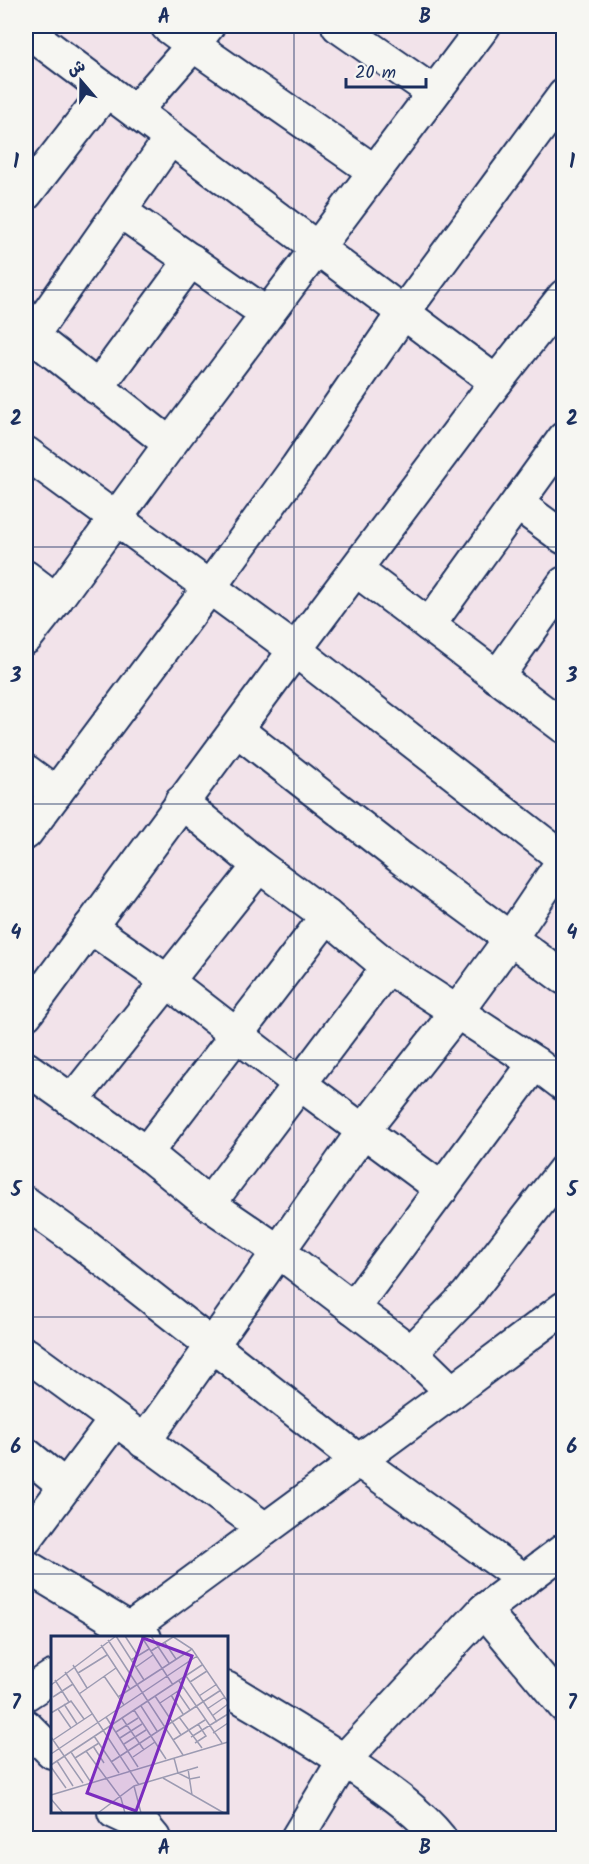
<svg xmlns="http://www.w3.org/2000/svg" width="589" height="1864" font-family="Kalam,'Playpen Sans Arabic',sans-serif">
	<style>
		.lines { fill: none; stroke-linecap: round; stroke-linejoin: round }
		.minor-casing { stroke: #1b2f5e; stroke-width: 36 }
		.minor { stroke: #f6f6f2; stroke-width: 32 }
		.grid { fill: none; stroke: #1b2f5e; stroke-width: 1.5; stroke-opacity: 0.55 }
		.inset-road { fill: none; stroke: #9c9bb2; stroke-width: 1.5 }
		.view { fill: #7b2cbf; fill-opacity: 0.15; stroke: #7b2cbf; stroke-width: 3 }
		.inset-edge { fill: none; stroke: #1b2f5e; stroke-width: 3 }
		.neatline { fill: none; stroke: #1b2f5e; stroke-width: 2 }
		.grid-label { font-size: 20px; text-anchor: middle; font-weight: bold; fill: #1b2f5e }
	</style>
	<rect width="100%" height="100%" fill="#f2e3ea"/>
	<filter id="ink" filterUnits="userSpaceOnUse"><feTurbulence type="fractalNoise" baseFrequency=".0167" numOctaves="2"/><feDisplacementMap in="SourceGraphic" scale="12" xChannelSelector="R" yChannelSelector="G"/><feConvolveMatrix kernelMatrix="1 2 1 2 8 2 1 2 1" color-interpolation-filters="sRGB"/></filter>
	<g filter="url(#ink)">
		<g class="lines">
			<g class="minor-casing">
				<g id="minor">
					<polyline points="167,26 193,45 374,171"/>
					<polyline points="338,26 433,92"/>
					<polyline points="26,30 496,382"/>
					<polyline points="135,111 193,45 208,26"/>
					<polyline points="26,194 107,90"/>
					<polyline points="120,211 267,314"/>
					<polyline points="26,331 170,444"/>
					<polyline points="32,336 170,139"/>
					<polyline points="97,388 191,260"/>
					<polyline points="26,453 295,650 564,859"/>
					<polyline points="518,504 564,538"/>
					<polyline points="356,570 564,727"/>
					<polyline points="26,577 56,600"/>
					<polyline points="429,625 564,438"/>
					<polyline points="26,638 56,600 170,444 484,26"/>
					<polyline points="497,677 564,583"/>
					<polyline points="237,730 401,858 564,978"/>
					<polyline points="26,771 56,793"/>
					<polyline points="181,802 259,866 327,916 388,967 535,1063 564,1085"/>
					<polyline points="26,833 209,588 297,467 403,313 564,95"/>
					<polyline points="90,927 167,981 300,1084 442,1189"/>
					<polyline points="26,1014 295,650 496,382 564,296"/>
					<polyline points="26,1068 146,1153 209,1204 278,1251 411,1352 452,1392"/>
					<polyline points="72,1101 259,866"/>
					<polyline points="146,1153 327,916"/>
					<polyline points="26,1203 83,1244 359,1461 523,1579"/>
					<polyline points="209,1204 388,967"/>
					<polyline points="353,1308 535,1063"/>
					<polyline points="411,1352 467,1295 564,1170"/>
					<polyline points="26,1354 265,1529"/>
					<polyline points="144,1442 364,1130 456,1013 510,939 564,859"/>
					<polyline points="26,1454 65,1486"/>
					<polyline points="26,1539 115,1420"/>
					<polyline points="26,1566 145,1638"/>
					<polyline points="484,1610 564,1706"/>
					<polyline points="117,1638 452,1392 564,1308"/>
					<path d="M226,1688C272,1716 319,1743 363,1773C390,1792 419,1812 440,1838"/>
					<polyline points="26,1694 52,1677"/>
					<polyline points="26,1726 52,1752"/>
					<polyline points="114,1812 144,1826 154,1838"/>
					<polyline points="297,1838 344,1760 484,1610 564,1550"/>
				</g>
			</g>
			<use href="#minor" class="minor"/>
		</g>
	</g>
	<path class="grid" d="M294,26V1838M26,290H564M26,547H564M26,804H564M26,1060H564M26,1317H564M26,1574H564"/>
	<g transform="translate(51 1636)">
		<rect width="177" height="177" fill="#f2e3ea"/>
		<path class="inset-road" d="M65,0L93,44M74,0L87,20M90,0L122,49M100,0L118,27M121,0L141,13L177,66M57,4L132,119M114,7L125,23M50,9L79,53M100,15L122,1M80,24L98,13M22,29L36,52M85,31L102,19M14,36L88,149M27,37L56,19M53,40L73,69M135,40L166,86M4,44L18,66M128,45L171,107M139,46L156,35M0,49L65,0M126,55L139,74M28,58L65,32M120,59L132,78M104,60L130,99M148,60L166,48M2,61L22,48M67,61L141,13M109,67L133,51M13,68L26,88M90,70L106,95M7,73L20,92M156,73L174,61M83,74L115,123M0,77L20,65L33,83M161,80L177,68M55,81L87,131M128,81L151,112M71,82L93,114M65,96L87,82M162,97L177,87M43,100L68,137M0,101L32,147M140,101L177,78M69,102L91,88M2,104L41,78M122,104L154,84M144,107L155,100L147,88M73,108L95,94M42,110L53,127M35,115L70,162L74,177M20,116L39,145M0,118L146,20M82,121L104,106M24,122L48,107M123,122L127,137L139,143L149,141M6,125L22,150M60,126L170,54M0,129L151,29M0,131L15,152M137,133L141,159M112,142L173,177M83,150L90,177M0,159L177,106M0,163L12,177M47,177L83,150L147,131"/>
		<path class="view" d="M92,2L141,20L85,175L36,157Z"/>
		<rect width="177" height="177" class="inset-edge"/>
	</g>
	<rect width="589" height="1864" fill="none" stroke="#f6f6f2" stroke-width="66"/>
	<g transform="translate(81 81) rotate(340)" stroke="#f6f6f2" stroke-width="4.5" paint-order="stroke">
	<path d="M0-4.5L10 22L0 15L-10 22Z" fill="#1b2f5e"/>
	<text y="-9" font-size="16" font-weight="bold" text-anchor="middle" fill="#1b2f5e">ش</text>
	</g>
	<path d="M346 78v9h80v-9" fill="none" stroke="#1b2f5e" stroke-width="3"/>
	<text x="355" y="78" font-size="18" fill="#1b2f5e" stroke="#f6f6f2" stroke-width="4.5" paint-order="stroke">20 m</text>
	<rect x="33" y="33" width="523" height="1798" class="neatline"/>
	<g class="grid-label">
		<text x="164" y="23">A</text>
		<text x="425" y="23">B</text>
		<text x="16" y="168">1</text>
		<text x="572" y="168">1</text>
		<text x="16" y="425">2</text>
		<text x="572" y="425">2</text>
		<text x="16" y="682">3</text>
		<text x="572" y="682">3</text>
		<text x="16" y="939">4</text>
		<text x="572" y="939">4</text>
		<text x="16" y="1196">5</text>
		<text x="572" y="1196">5</text>
		<text x="16" y="1453">6</text>
		<text x="572" y="1453">6</text>
		<text x="16" y="1709">7</text>
		<text x="572" y="1709">7</text>
		<text x="164" y="1854">A</text>
		<text x="425" y="1854">B</text>
	</g>
</svg>
